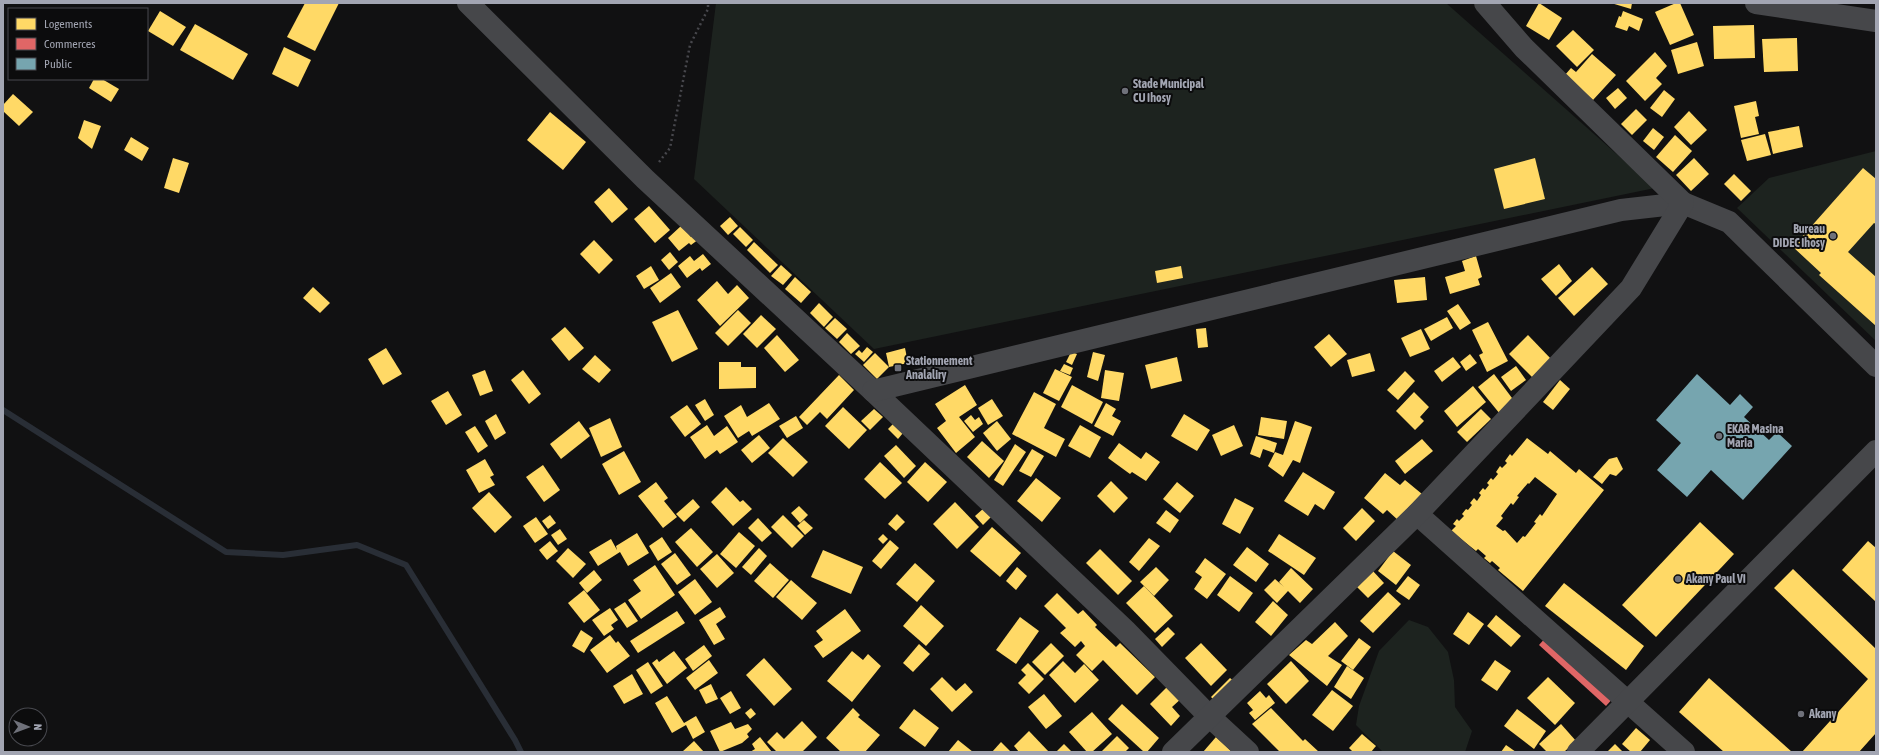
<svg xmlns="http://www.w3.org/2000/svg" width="1879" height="755" font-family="'Asap Condensed',sans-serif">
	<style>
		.green { fill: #1d231f }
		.homes { fill: #ffd966; fill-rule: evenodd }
		.shops { fill: #e06666 }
		.public { fill: #76a5af }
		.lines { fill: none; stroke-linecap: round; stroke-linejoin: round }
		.stream { stroke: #292e36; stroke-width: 6 }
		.path { stroke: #47474c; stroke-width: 2.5; stroke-dasharray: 2 3; stroke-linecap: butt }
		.minor { stroke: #46474a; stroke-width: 22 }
		.poi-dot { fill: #6f717a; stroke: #0c0c0d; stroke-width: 1.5 }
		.labels { text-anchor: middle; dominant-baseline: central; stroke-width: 4; stroke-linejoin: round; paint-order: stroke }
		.poi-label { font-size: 12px; font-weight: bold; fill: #a2a5b2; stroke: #0c0c0d; text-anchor: start }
	</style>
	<rect width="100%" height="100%" fill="#111112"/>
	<g class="green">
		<polygon points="716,3 1446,3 1655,188 874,349 694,179"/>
		<polygon points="1876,151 1876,341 1737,208 1769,178"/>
		<polygon points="1409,620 1428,627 1448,652 1454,680 1455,707 1472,731 1465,752 1383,752 1356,725 1359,706 1379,651"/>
	</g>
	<g class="homes">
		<polygon points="305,3 339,3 315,51 287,37"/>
		<polygon points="1539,3 1562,18 1549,40 1526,26"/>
		<polygon points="1611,3 1632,3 1631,9"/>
		<polygon points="1676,3 1680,3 1694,35 1670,45 1655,12"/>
		<polygon points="160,11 186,27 173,46 148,31"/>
		<polygon points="1623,11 1643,19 1639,31 1629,26 1627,31 1615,27 1619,16 1621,17"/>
		<polygon points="195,24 248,54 233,80 180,50"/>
		<polygon points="1754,25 1755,58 1714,59 1713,26"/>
		<polygon points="1573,30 1594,50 1577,67 1556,46"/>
		<polygon points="1797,38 1798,71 1764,72 1762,39"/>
		<polygon points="1697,42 1704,66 1678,74 1671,50"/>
		<polygon points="284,47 311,60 298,87 272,74"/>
		<polygon points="1655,52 1667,66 1656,78 1662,84 1645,101 1626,81"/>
		<polygon points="1592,54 1616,75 1593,100 1565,75 1571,68 1576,72"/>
		<polygon points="94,79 102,79 119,89 111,102 89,88"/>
		<polygon points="1618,88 1627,98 1615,109 1606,98"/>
		<polygon points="1664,90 1675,99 1662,117 1650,108"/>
		<polygon points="13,94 33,112 19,126 3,111 3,105"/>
		<polygon points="1756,101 1759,116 1755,117 1759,134 1741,138 1734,106"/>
		<polygon points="1636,109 1647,120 1632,135 1621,124"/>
		<polygon points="1689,111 1707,130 1691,145 1674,127"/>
		<polygon points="550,112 586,142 563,170 527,140"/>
		<polygon points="84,120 101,126 92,149 78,138"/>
		<polygon points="1799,126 1803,147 1773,154 1768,132"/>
		<polygon points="1653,128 1664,137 1654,150 1643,141"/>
		<polygon points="1765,134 1771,155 1747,161 1741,140"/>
		<polygon points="1675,135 1692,151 1673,172 1656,157"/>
		<polygon points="131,137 149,148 142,161 124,150"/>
		<polygon points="173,158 189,163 179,193 164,188"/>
		<polygon points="1535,158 1545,199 1504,209 1494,169"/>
		<polygon points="1694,158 1709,174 1691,191 1676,175"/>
		<polygon points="1863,168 1876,179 1876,224 1874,223 1848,252 1876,277 1876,326 1819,275 1821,273 1793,247"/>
		<polygon points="1734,174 1751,191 1741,201 1724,184"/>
		<polygon points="609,188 628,209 612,223 594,202"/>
		<polygon points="649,206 670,230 655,243 634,219"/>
		<polygon points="730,217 738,226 728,235 720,226"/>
		<polygon points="681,226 691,237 694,234 699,239 691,245 689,243 679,251 668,238"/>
		<polygon points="740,227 753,240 746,247 733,234"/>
		<polygon points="594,240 613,260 599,274 580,254"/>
		<polygon points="754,242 778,265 770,273 747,250"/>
		<polygon points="670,252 678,262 669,270 661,260"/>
		<polygon points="703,254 711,264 702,271 700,268 687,278 678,266 690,256 694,261"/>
		<polygon points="1476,256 1482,277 1478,279 1480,285 1450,294 1445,277 1465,271 1462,261"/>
		<polygon points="1559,264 1572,281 1556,296 1541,279"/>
		<polygon points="781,265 792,275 783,285 771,276"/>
		<polygon points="651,266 659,280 644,289 636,276"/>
		<polygon points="1181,266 1183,278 1157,283 1155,271"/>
		<polygon points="1592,267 1608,284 1574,316 1558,298"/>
		<polygon points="671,273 681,287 660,303 650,288"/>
		<polygon points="795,277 811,292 801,303 785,289"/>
		<polygon points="1425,277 1427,300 1397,303 1394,280"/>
		<polygon points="717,281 728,294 737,285 749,298 720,326 697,300"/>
		<polygon points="313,287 330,303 320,313 303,298"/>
		<polygon points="819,303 833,317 824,327 810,313"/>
		<polygon points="1458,304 1471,323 1460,330 1447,311"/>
		<polygon points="678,310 698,349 672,362 652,322"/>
		<polygon points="738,310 751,323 728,346 715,333"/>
		<polygon points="761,315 776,329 757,348 743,334"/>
		<polygon points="1447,317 1453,328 1431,341 1424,329"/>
		<polygon points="835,318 847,329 837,339 825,328"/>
		<polygon points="1488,322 1508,361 1487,372 1479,355 1483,353 1472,330"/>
		<polygon points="565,327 584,348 569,361 551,339"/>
		<polygon points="1206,328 1208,347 1198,348 1196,329"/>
		<polygon points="1421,329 1430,349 1410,357 1401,338"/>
		<polygon points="847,333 860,346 851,354 839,342"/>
		<polygon points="1329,334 1347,354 1331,367 1314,347"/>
		<polygon points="777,335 799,360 785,372 764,348"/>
		<polygon points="1528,335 1552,360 1534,379 1509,354"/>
		<polygon points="867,347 873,352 864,362 855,354 859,350 862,353"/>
		<polygon points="386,348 402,374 383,385 368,359"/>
		<polygon points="905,348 908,363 889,367 886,353"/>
		<polygon points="1071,352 1077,354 1072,365 1066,362"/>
		<polygon points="1093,352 1105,355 1098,381 1087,377"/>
		<polygon points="875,353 889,367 877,379 863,365"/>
		<polygon points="1370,353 1375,371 1352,377 1347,360"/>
		<polygon points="1470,354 1477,363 1466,371 1460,362"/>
		<polygon points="595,355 611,370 599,383 582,369"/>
		<polygon points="1177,357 1182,381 1151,389 1145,365"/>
		<polygon points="1453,357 1461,367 1442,382 1434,371"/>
		<polygon points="719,362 741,362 741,367 756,367 756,388 719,389"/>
		<polygon points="1064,364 1073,368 1070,375 1060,371"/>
		<polygon points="1516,366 1526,380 1511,391 1501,377"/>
		<polygon points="1055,369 1072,377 1059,401 1043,393"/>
		<polygon points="485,370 493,391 480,396 472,375"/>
		<polygon points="523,370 541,394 529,404 511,380"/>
		<polygon points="1105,370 1124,373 1119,401 1101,398"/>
		<polygon points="1405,371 1415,381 1398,400 1387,390"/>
		<polygon points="1494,374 1515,402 1500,414 1478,387"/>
		<polygon points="839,375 854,390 827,419 820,412 807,425 799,417"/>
		<polygon points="1560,380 1570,389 1553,410 1543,402"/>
		<polygon points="965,385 977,405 959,417 975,437 956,453 937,428 946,421 935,404"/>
		<polygon points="1072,385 1103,402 1092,424 1061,407"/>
		<polygon points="1473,386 1486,402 1457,427 1444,411"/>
		<polygon points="448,391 462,415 446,425 431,401"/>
		<polygon points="1034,392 1056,404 1044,428 1065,439 1056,457 1012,434"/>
		<polygon points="1414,392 1429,407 1420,417 1424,421 1415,430 1396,411"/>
		<polygon points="705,399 714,415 705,421 695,405"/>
		<polygon points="992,399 1003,416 988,425 978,408"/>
		<polygon points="769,403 780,419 752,436 749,431 738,438 724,416 741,405 747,417"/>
		<polygon points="1106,403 1116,409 1112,416 1121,421 1113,436 1094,426"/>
		<polygon points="687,405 701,424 685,437 670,417"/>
		<polygon points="843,407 867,430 849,449 825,426"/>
		<polygon points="874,409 883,417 870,430 861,421"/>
		<polygon points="1481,409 1491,419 1467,442 1457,432"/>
		<polygon points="496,414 506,433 495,440 485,421"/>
		<polygon points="1184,414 1210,430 1197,451 1171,436"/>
		<polygon points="971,415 975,420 979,417 983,424 973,432 964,421"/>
		<polygon points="796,416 803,428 787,438 779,426"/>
		<polygon points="1261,417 1287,421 1284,439 1258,435"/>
		<polygon points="610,418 622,447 601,457 589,428"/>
		<polygon points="579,421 590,436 561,459 550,444"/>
		<polygon points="997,421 1011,439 997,451 983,433"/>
		<polygon points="1295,421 1312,427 1300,463 1293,460 1283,477 1268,466 1275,452 1283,455"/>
		<polygon points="894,423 903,433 898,439 888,429"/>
		<polygon points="707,425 714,436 727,426 738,442 720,454 717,450 705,459 690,437"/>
		<polygon points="1080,425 1101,437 1090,458 1068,446"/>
		<polygon points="1234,425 1243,446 1221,456 1212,435"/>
		<polygon points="475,426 488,446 478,453 465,432"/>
		<polygon points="759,435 770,448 752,463 741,450"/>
		<polygon points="1256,436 1277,443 1274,453 1263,449 1260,458 1250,454"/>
		<polygon points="783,438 808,462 793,477 768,453"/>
		<path d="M1527,438L1548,454L1550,451L1576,473L1579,469L1604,490L1523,591L1498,570L1500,568L1492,561L1490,563L1484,558L1486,556L1478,549L1476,551L1451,531L1456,526L1453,524L1457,519L1459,521L1464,516L1462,514L1466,509L1468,510L1472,505L1470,503L1474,498L1477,501L1481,495L1479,493L1483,488L1485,490L1489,485L1487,483L1491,478L1493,480L1498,474L1496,472L1500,466L1502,468L1507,463L1505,461L1510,454L1512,456ZM1535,477L1557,494L1542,516L1540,514L1534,522L1536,523L1525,537L1523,536L1517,543L1505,530L1503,531L1496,526L1503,518L1501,516L1511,503L1513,505L1519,497L1517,496L1528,483L1529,484Z"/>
		<polygon points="1422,439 1433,451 1405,474 1395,461"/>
		<polygon points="982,441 1004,461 989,478 967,457"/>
		<polygon points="1119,443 1141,459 1146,452 1160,462 1146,481 1132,472 1130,474 1108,458"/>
		<polygon points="1015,444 1026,452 1003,486 994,480"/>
		<polygon points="896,445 916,466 904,478 884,456"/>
		<polygon points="1032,449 1044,456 1031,477 1019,471"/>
		<polygon points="624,451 641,482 619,495 602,464"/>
		<polygon points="1617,457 1623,469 1616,476 1610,474 1602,484 1593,477 1609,459"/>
		<polygon points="485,459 494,475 490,477 495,485 479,493 466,470"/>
		<polygon points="880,462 902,483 885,499 864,479"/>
		<polygon points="925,462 947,482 928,502 907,482"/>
		<polygon points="543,465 560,490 544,502 526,477"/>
		<polygon points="1303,472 1335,492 1324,510 1315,504 1308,516 1284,501"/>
		<polygon points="1385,473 1400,485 1405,480 1422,494 1399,521 1387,510 1383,514 1364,498"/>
		<polygon points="1036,478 1061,498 1042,522 1017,501"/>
		<polygon points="1111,481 1128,498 1114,513 1097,496"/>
		<polygon points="656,482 668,498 664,501 677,517 663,528 638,496"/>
		<polygon points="1177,482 1194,496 1180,513 1163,499"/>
		<polygon points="726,487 740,502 743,500 752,509 733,526 711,502"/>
		<polygon points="489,492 512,517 495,533 472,508"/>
		<polygon points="1235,498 1254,508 1240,534 1222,524"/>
		<polygon points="693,499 700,507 684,522 676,514"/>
		<polygon points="955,502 979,527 957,549 933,524"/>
		<polygon points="799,506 808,515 800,523 791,513"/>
		<polygon points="984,508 992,516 983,525 975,516"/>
		<polygon points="1362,508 1375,521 1356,541 1343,528"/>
		<polygon points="1166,510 1179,520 1170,533 1156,523"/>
		<polygon points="897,514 905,522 896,531 888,524"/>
		<polygon points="550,515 556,523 548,529 542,521"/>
		<polygon points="783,515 804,536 792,548 771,527"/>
		<polygon points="536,517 548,534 535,543 523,526"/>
		<polygon points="758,518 772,533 762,542 748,528"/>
		<polygon points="804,520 813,528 805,535 797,526"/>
		<polygon points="1700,522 1734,554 1656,637 1622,605"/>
		<polygon points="992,527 1021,553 1000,577 970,551"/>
		<polygon points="691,528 713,552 697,567 675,542"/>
		<polygon points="560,529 567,539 558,545 551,535"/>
		<polygon points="739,532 755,546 736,568 720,554"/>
		<polygon points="637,533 649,553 628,566 620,552 598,566 589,552 611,539 617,550 616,546"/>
		<polygon points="883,534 888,539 883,544 878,539"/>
		<polygon points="1279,534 1316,558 1304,575 1268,551"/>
		<polygon points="662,537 672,552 658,561 649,546"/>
		<polygon points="1149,538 1160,546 1139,571 1129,562"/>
		<polygon points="890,540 899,548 881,569 872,561"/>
		<polygon points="550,541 558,551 547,560 539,550"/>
		<polygon points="1868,541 1876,548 1876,602 1842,570"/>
		<polygon points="1247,547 1269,564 1256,582 1233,565"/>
		<polygon points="568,548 586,564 573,578 556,561"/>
		<polygon points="759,548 767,556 751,575 742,567"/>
		<polygon points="1100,549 1132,581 1118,595 1086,563"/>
		<polygon points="823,550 863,567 851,594 811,577"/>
		<polygon points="1393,551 1411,565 1396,585 1378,571"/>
		<polygon points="675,553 691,575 677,585 661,564"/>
		<polygon points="717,554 734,573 717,588 700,569"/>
		<polygon points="1205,558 1226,574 1207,599 1194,589 1202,577 1195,572"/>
		<polygon points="770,563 789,580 773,598 754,581"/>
		<polygon points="915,563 935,581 917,602 896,584"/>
		<polygon points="655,565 675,595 641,619 628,600 641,591 633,580"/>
		<polygon points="1017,567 1027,576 1016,590 1006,581"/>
		<polygon points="1156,567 1169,580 1154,596 1140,582"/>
		<polygon points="1291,568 1313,589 1300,603 1288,591 1277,603 1264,590 1275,579 1284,587 1279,582"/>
		<polygon points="1793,569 1876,649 1876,733 1859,752 1802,752 1868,679 1774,588"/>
		<polygon points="594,570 602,580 587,593 579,583"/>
		<polygon points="1372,570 1384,583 1368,598 1356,586"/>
		<polygon points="1230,576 1253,593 1239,612 1217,595"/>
		<polygon points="1408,576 1420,585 1409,600 1396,591"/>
		<polygon points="695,579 712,602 695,615 678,592"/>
		<polygon points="791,580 817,603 802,620 776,597"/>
		<polygon points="1564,583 1644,646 1626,670 1545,606"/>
		<polygon points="1144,586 1173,616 1155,633 1126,603"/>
		<polygon points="584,590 600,610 584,623 568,603"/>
		<polygon points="1388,592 1401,604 1373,633 1360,621"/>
		<polygon points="1057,593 1078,614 1083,610 1097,625 1095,627 1116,647 1120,643 1155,677 1137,695 1103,660 1092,671 1076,655 1085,646 1081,641 1075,647 1060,633 1066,628 1044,606"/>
		<polygon points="1273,601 1288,615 1271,636 1255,622"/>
		<polygon points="625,602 638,621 627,628 614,609"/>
		<polygon points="921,605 944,626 926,646 903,626"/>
		<polygon points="720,607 726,617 716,624 725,639 714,645 699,620"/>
		<polygon points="610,608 618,620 611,625 614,629 604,636 592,620"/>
		<polygon points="845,609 861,631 823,658 814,646 823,640 816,631"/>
		<polygon points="677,611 685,623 638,653 630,641"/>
		<polygon points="1468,612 1484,624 1469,645 1453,634"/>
		<polygon points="1496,615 1521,636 1511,647 1487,626"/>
		<polygon points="1020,617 1039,631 1016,664 996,650"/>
		<polygon points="1335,622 1348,636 1328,656 1342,665 1327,686 1289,655 1306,640 1312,644"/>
		<polygon points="1168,627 1175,634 1162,647 1155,639"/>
		<polygon points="581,630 593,638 584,653 572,646"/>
		<polygon points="610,635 616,643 618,641 630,656 607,673 590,650"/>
		<polygon points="1359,638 1371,647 1353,670 1341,661"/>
		<polygon points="1051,643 1064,656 1045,675 1032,662"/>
		<polygon points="1201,643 1227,670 1211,686 1185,658"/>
		<polygon points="919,644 930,654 913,672 903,663"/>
		<polygon points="704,645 712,656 693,671 685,659"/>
		<polygon points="674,651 687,668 667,684 652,663 657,659 659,662"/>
		<polygon points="852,651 863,660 868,654 881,666 852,702 827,681"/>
		<polygon points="764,658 792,689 774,706 746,675"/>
		<polygon points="709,660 718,673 695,690 686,678"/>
		<polygon points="1495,660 1511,671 1497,691 1481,680"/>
		<polygon points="1063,661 1075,673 1084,664 1099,680 1075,703 1049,675"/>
		<polygon points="1291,661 1309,681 1286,704 1267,684"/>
		<polygon points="648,662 663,686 651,694 636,670"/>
		<polygon points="1028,663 1044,679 1029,694 1018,683 1026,675 1021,670"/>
		<polygon points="1347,666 1364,678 1351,699 1334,687"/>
		<polygon points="632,674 643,694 624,704 613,686"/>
		<polygon points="942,677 956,691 965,683 973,692 952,712 930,689"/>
		<polygon points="1548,677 1575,703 1555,725 1527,698"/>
		<polygon points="1230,678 1236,683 1217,703 1211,697"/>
		<polygon points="1709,678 1792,752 1724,752 1679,712"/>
		<polygon points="711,684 718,699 706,704 699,690"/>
		<polygon points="1170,684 1183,697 1172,707 1180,716 1171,726 1150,704"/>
		<polygon points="1332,690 1353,706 1333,731 1312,715"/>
		<polygon points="731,691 741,708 730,714 720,698"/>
		<polygon points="1260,691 1266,698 1269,695 1275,703 1255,720 1249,713 1253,710 1247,703"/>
		<polygon points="1044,694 1062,716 1046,729 1028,707"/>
		<polygon points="667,696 684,723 696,716 705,732 693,739 686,725 672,733 655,703"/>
		<polygon points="1122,704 1159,738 1147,752 1144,752 1108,719"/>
		<polygon points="751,708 756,714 750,719 745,713"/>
		<polygon points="853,708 860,715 858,717 880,735 865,752 841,752 826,738"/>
		<polygon points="1271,708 1303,741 1305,739 1319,752 1280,752 1252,724"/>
		<polygon points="914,709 939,728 925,747 899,728"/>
		<polygon points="1517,709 1546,731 1534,749 1504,726"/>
		<polygon points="1092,712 1112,734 1092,752 1087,752 1069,732"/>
		<polygon points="802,721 817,737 802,752 777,752 767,742 777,732 784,739"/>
		<polygon points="731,722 735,729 748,724 752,729 747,734 749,737 742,743 720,752 710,731"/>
		<polygon points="1561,724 1576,741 1564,752 1547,752 1539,744"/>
		<polygon points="1636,728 1650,740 1640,752 1631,752 1622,744"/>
		<polygon points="1029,731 1049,752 1019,752 1014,746"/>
		<polygon points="1362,734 1376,746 1371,752 1353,752 1349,748"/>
		<polygon points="1117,736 1129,748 1125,752 1101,752"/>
		<polygon points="760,737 772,752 750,752 755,749 752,744"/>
		<polygon points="1216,737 1232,752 1203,752"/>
		<polygon points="958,740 973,752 948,752"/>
		<polygon points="694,741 704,752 682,752"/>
		<polygon points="1001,742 1011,752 992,752"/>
		<polygon points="1064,744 1072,752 1056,752"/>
		<polygon points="1615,744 1623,752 1607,752"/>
		<polygon points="1506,745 1516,752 1501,752"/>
	</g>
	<polygon class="shops" points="1547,636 1614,697 1606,706 1539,645"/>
	<polygon class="public" points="1697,374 1730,405 1740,394 1753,407 1744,417 1769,440 1777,432 1792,446 1743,500 1711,470 1687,497 1657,470 1681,443 1656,420"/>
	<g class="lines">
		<polyline class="stream" points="3,410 226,552 283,555 357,545 406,565 515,740 521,752"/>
		<polyline class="path" points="659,162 670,148 690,45 708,9 708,3"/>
		<g class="minor">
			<polyline points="468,3 645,179 873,391 1125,630 1209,716 1248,752"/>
			<polyline points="1756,3 1876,21"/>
			<polyline points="873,391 1621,210 1683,203 1729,222 1876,366"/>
			<polyline points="1417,514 1684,752"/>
			<polyline points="1173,752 1417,514 1631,288 1683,203 1524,48 1485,3"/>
			<polyline points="1578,752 1876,451"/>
		</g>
	</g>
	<g class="poi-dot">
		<circle cx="1125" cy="91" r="4"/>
		<circle cx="1833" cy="236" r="4"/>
		<rect x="894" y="364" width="8" height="8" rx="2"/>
		<circle cx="1719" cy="436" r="4"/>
		<circle cx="1678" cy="579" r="4"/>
		<circle cx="1801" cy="714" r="4"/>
	</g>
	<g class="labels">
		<g class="poi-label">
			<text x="1133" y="84">Stade Municipal<tspan x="1133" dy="14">CU Ihosy</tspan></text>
			<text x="1825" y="229" text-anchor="end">Bureau<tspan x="1825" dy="14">DIDEC Ihosy</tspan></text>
			<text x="906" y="361">Stationnement<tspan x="906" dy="14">Analaliry</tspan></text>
			<text x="1727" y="429">EKAR Masina<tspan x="1727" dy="14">Maria</tspan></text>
			<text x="1686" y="579">Akany Paul VI</text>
			<text x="1809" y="714">Akany</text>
		</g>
	</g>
	<rect width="1879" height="755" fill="none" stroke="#a2a5b2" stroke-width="8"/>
	<rect x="8" y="8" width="140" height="72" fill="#0c0c0d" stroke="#48494f"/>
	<rect x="16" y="18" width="20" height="12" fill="#ffd966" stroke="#48494f"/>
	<text x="44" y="28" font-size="12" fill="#a2a5b2">Logements</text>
	<rect x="16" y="38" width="20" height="12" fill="#e06666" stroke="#48494f"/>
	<text x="44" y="48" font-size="12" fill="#a2a5b2">Commerces</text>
	<rect x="16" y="58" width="20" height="12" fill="#76a5af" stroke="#48494f"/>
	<text x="44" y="68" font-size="12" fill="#a2a5b2">Public</text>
	<g transform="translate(28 727) rotate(91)"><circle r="19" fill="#0c0c0d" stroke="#48494f"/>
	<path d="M0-3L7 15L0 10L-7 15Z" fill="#6f717a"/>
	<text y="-6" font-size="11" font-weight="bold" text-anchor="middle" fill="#a2a5b2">N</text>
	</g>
</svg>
